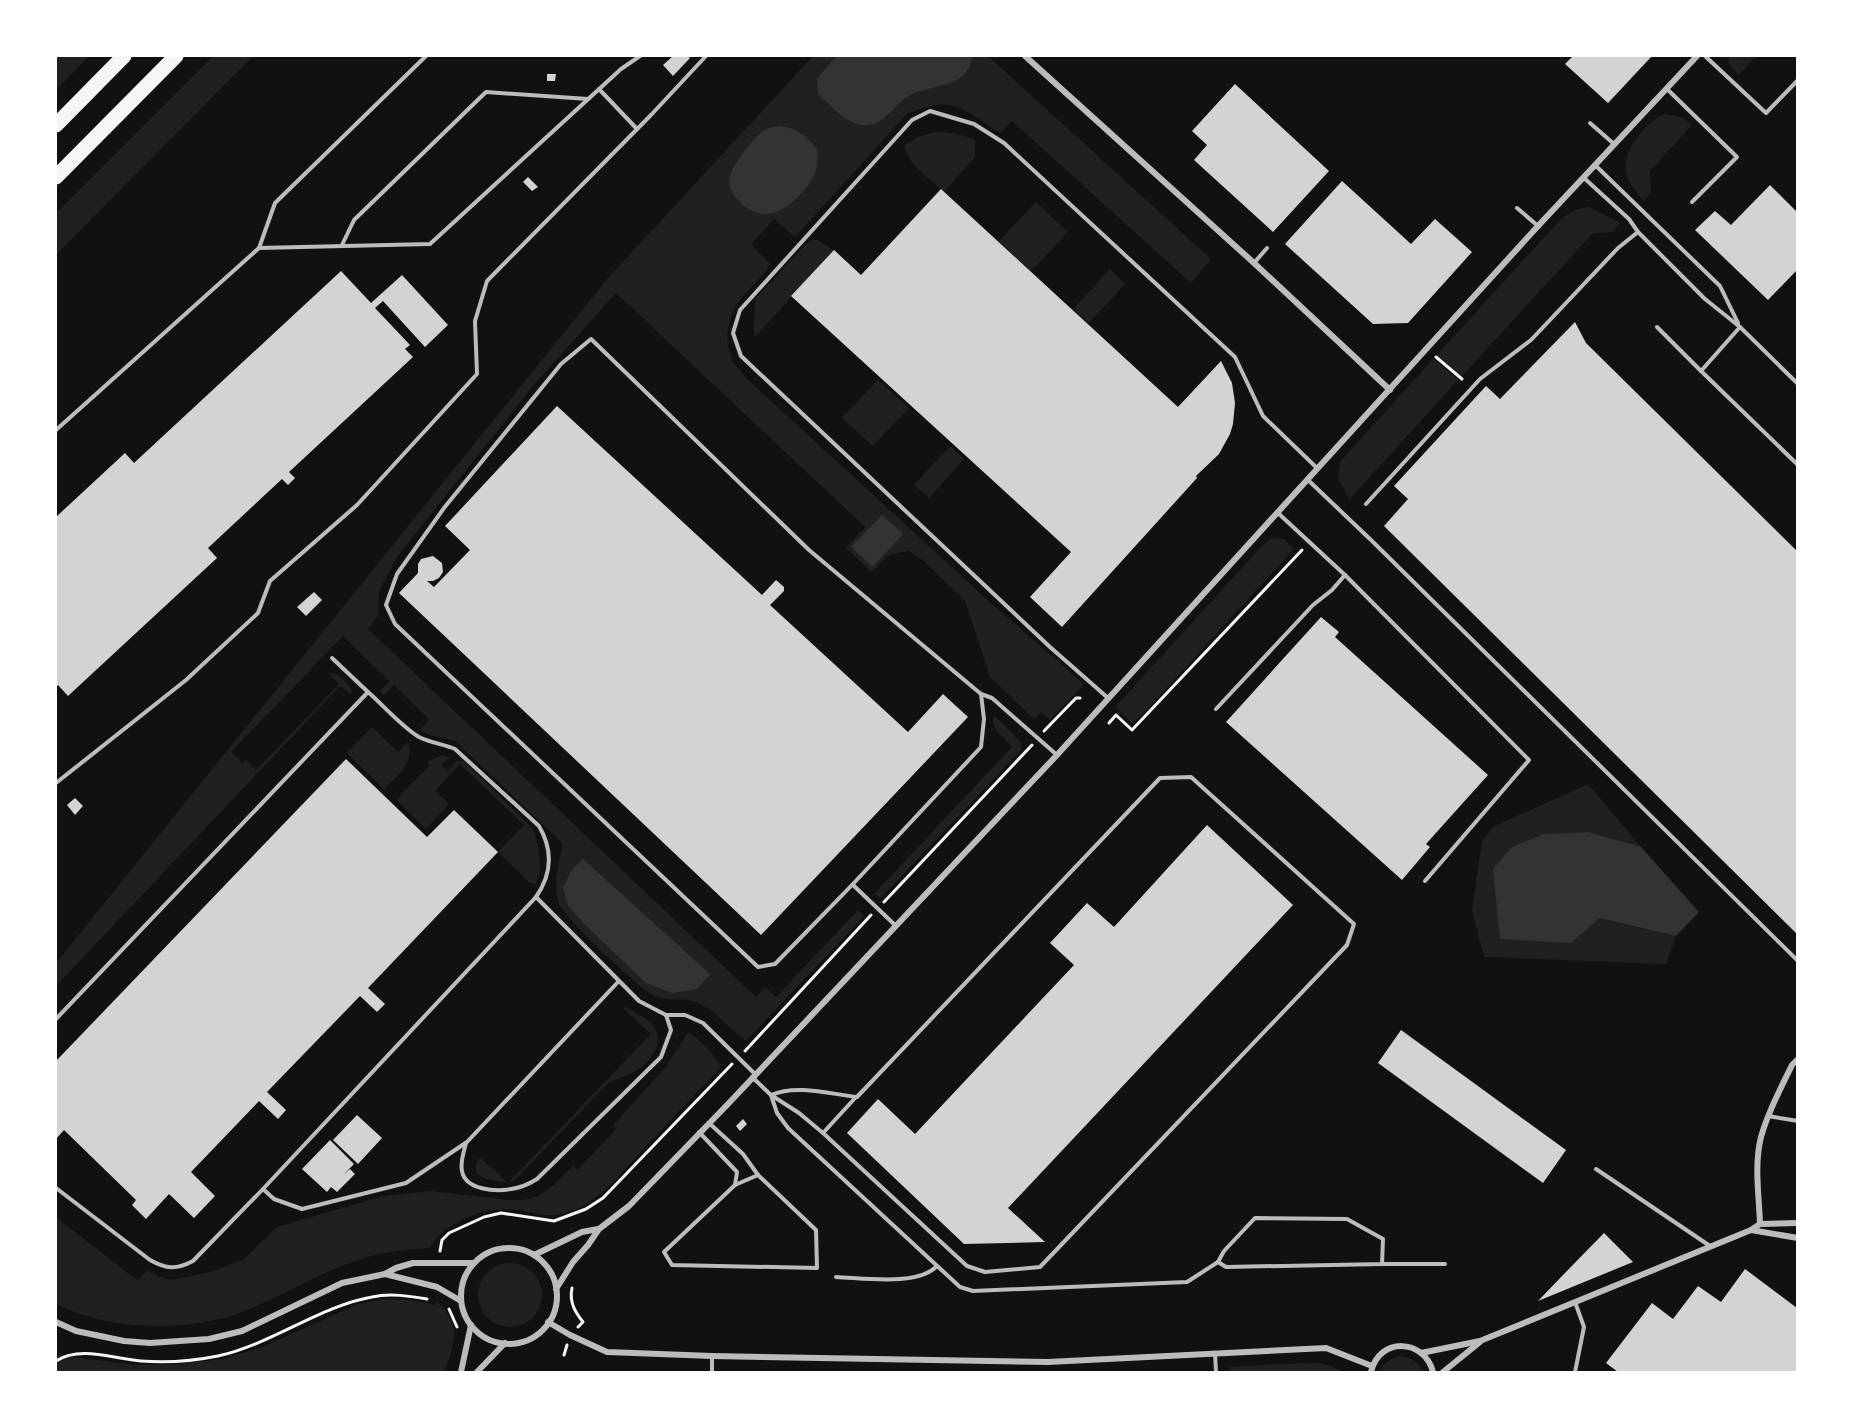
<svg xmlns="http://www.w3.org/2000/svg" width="1853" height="1428" font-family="'Noto Sans',sans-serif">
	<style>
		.green { fill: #202020 }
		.water { fill: #333 }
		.building { fill: #d3d3d3 }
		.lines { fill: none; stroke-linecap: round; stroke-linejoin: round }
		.path { stroke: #f5f5f5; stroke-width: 3 }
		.service { stroke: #bcbcbc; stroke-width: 4 }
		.minor { stroke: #bcbcbc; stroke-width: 6 }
		.motorway { stroke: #f5f5f5; stroke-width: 15 }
	</style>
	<rect width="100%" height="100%" fill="#111"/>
	<g class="green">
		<polygon points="56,56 89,56 56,90"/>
		<polygon points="213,56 253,56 56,255 56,213"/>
		<path d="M813,56H988L1211,259L1191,283L1012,121L1000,133C962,108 953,94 907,114L795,237L774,219L751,245L770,264C764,276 752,286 743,296C728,314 722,338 733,361C736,367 743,373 747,379L992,604L1084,684L1081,688L1050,720L1041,712L1034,719L990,677L965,601L924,561L909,551L890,554L872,572L846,548L865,527L616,293L533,386L397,557L379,591L378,616L368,629L756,997L765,987L776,997L858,910L864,916L746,1041C729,1029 715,1009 695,1002C683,997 667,1002 655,996C640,990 564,918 559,904C552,887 560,863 562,845L559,840L455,741L429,735L420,730L429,719L394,685L384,695L380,691L389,681L343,636L231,752L243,763L246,760L256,770L339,684L329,674L331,673C339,674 349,683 352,691L351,695L340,686L56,986V963L608,278Z"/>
		<polygon points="1726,56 1756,56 1739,75 1731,67"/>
		<path d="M1666,114L1683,118L1692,125L1650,171L1651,192L1644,201C1623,179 1619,162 1637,138C1645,127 1653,118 1666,114Z"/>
		<path d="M935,132C949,132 961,134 975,140V157L944,192C929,178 908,165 904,145L918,137Z"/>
		<polygon points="1036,202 1068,232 1031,271 999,241"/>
		<path d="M1589,207L1621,223L1612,232L1593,233L1462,376L1437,355L1560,220C1570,211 1577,209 1589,207Z"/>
		<polygon points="812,240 817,240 834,250 754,338 755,299 806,244"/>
		<polygon points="1110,269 1125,284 1089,323 1073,309"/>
		<polygon points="1433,359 1458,380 1349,500 1338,478 1340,462"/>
		<polygon points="878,380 909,408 873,446 842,418"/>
		<polygon points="950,446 964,459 929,498 914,485"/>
		<polygon points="1276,538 1284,539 1294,549 1143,714 1132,723 1115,707 1262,546 1270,539"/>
		<polygon points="995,716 1021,742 1021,750 881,898 874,894 1012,747 995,729 993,719"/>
		<path d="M372,727L398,752L408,742C414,764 398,775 384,789L347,753Z"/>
		<path d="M442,755L450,757L441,765L447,771L457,761H464L532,828C539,840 544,874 535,884L530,883L498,852L524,825L460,764L435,791L449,804L426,829L396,800L430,765L427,762Z"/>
		<polygon points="1588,784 1641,847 1589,832 1544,834 1571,943 1600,918 1676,936 1666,964 1484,957 1472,910 1482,842 1493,827"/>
		<path d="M626,1007C633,1012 643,1016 650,1022C668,1039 651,1064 634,1072C624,1078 614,1078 605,1086L514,1181L509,1182L651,1034L623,1008Z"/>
		<path d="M687,1034H691C704,1043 713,1053 721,1067C697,1092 673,1118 649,1143C625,1168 601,1203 566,1213C546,1220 529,1210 508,1209C482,1208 442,1224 430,1248C415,1249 400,1250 385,1253C334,1262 290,1294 242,1312C186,1333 109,1331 56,1304V1217L138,1281L147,1270L160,1277L171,1280L211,1272L244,1259L277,1227L383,1196L430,1191L509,1200H523L537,1197L555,1184L573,1166L578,1170L616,1129L613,1125L665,1068Z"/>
		<polygon points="480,1157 508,1183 486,1179 477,1174 475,1166"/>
		<circle cx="510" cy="1295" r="32"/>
		<path d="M384,1299L410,1300L434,1305L437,1301C462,1325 455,1344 444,1372H56V1355L137,1365L179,1364L223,1359L263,1347L358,1304Z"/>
		<path d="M1398,1356C1410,1356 1418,1361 1423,1372H1380L1384,1364Z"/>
		<path d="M1305,1363C1320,1363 1330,1363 1342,1372H1230L1229,1367Z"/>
	</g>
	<g class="water">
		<path d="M836,56H972C969,89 931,84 910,95C895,103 886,124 868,125C848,127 832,106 818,94L817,79Z"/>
		<path d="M780,126C797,128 806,136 817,149C818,158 818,167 814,176C806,192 782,216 764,214C748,213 726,194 730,177C731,169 737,163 741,156C747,148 757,134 766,129C770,127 776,127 780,126Z"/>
		<polygon points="882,515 903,534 873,567 851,547"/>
		<polygon points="1589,832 1641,847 1699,912 1676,936 1600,918 1571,943 1500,939 1493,869 1512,847 1544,834"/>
		<polygon points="583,859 710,974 697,989 672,993 646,983 583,923 568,905 563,888 572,869"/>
	</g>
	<g class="building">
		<polygon points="673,56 687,56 690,58 673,76 663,65"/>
		<polygon points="1573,56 1652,56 1608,103 1565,64"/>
		<polygon points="547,74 556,74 555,81 547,81"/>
		<polygon points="1235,84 1329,171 1273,232 1194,160 1207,145 1192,131"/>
		<polygon points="528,177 538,187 532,191 523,182"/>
		<polygon points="1342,181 1411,244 1435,219 1472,252 1408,323 1373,324 1285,244"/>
		<polygon points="1770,185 1797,212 1797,270 1768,300 1695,230 1715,211 1731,225"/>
		<polygon points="941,189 1178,407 1221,361 1232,383 1235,403 1233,424 1230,434 1219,454 1196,476 1197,478 1062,627 1030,597 1071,552 791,296 834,250 861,275"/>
		<polygon points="341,271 371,303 402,275 448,325 425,347 383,301 375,308 410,345 405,349 413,357 289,472 295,478 288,485 282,479 208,548 217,558 68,696 58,685 56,688 56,517 125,453 134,463"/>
		<polygon points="1575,322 1586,343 1797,551 1797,934 1384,526 1408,499 1394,486 1486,386 1500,399"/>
		<polygon points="557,406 762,595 776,580 784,587 784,591 770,605 908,732 943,694 968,717 761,935 399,593 418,573 418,564 421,559 433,556 442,563 443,572 439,578 433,581 427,581 434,587 470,550 445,526"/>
		<polygon points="314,592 322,600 306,616 297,607"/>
		<polygon points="1321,617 1339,632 1335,637 1488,775 1426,844 1430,847 1402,880 1226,722"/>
		<polygon points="346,759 427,837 454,810 498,852 368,988 385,1004 377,1012 360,996 267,1092 286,1110 278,1119 259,1101 191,1172 215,1196 194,1218 169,1194 146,1219 132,1205 136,1200 64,1130 56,1139 56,1061"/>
		<polygon points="75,798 83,806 75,815 67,805"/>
		<polygon points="1207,825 1293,905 1008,1208 1045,1242 964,1244 847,1133 878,1099 915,1134 1074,965 1050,943 1087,903 1114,927"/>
		<polygon points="1401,1030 1566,1150 1543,1183 1378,1063"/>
		<polygon points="357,1115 382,1138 358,1164 333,1140"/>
		<polygon points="743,1119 747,1124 740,1131 736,1126"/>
		<polygon points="330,1140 354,1164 343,1175 350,1169 355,1174 337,1192 331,1187 327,1192 302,1169"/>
		<polygon points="1604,1233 1633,1262 1538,1301 1563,1275"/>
		<polygon points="1745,1269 1797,1308 1797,1372 1618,1372 1606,1363 1652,1303 1673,1319 1698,1286 1721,1302"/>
	</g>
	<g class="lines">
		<g class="path">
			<polyline points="1436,357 1462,379"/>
			<polyline points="1109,723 1116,715 1132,730 1302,550"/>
			<polyline points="1044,731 1076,698 1080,698"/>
			<polyline points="884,902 1032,745"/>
			<polyline points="745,1051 871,915"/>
			<polyline points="440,1251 442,1240 449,1233 484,1217 501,1213 554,1221 586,1209 603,1198 732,1064"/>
			<path d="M572,1288C569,1302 575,1312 583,1322L578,1327"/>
			<polyline points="449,1309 457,1327"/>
			<polyline points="564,1355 567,1345"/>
			<path d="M56,1361C80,1345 114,1359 141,1361C166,1363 193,1361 218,1356C272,1344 320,1306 372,1297C390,1293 409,1296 427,1299"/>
		</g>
		<g class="service">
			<polyline points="1705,56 1766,113 1798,80"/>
			<polyline points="599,89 637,129"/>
			<polyline points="1667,89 1737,157 1692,202"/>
			<polyline points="1590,123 1614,144"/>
			<polyline points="1595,165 1720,286 1738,323"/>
			<polyline points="1584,178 1629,219 1638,232 1705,299 1740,327 1798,384"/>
			<polyline points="1517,208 1538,226"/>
			<polyline points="342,245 354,220 486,92 588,99"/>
			<polyline points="259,248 275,203 426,56"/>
			<polyline points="1254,263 1267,248"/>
			<polyline points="1657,327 1701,371"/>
			<polyline points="1740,327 1701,371 1798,465"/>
			<polygon points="591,339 809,550 981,694 984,719 981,747 853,884 775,964 758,967 395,624 386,605 397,574 444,508 561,364"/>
			<polyline points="56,430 259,248 430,244 621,69 640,56"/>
			<polyline points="1308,480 1371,540 1798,961"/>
			<polyline points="1366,504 1480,379 1531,340 1618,248 1638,232"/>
			<polyline points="1278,513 1345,575 1529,760 1425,881"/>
			<polyline points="332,658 368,692"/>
			<polyline points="981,694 992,698 1057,755"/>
			<polyline points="1108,698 1050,647 741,356 733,333 740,310 912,120 930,111 974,124 1004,143 1235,357 1263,416 1317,468"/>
			<polyline points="1216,709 1313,605 1332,590 1345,575"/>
			<path d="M1191,777L1354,924L1347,945L1040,1267L985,1272L967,1266L823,1133L799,1113L771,1095C797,1084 830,1094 857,1097L1160,778Z"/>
			<polyline points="56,783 186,680 258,613 270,581 357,505 477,374 475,321 487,281 651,115 706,56"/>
			<polyline points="853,885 896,926"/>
			<polyline points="536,897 639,1001 666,1015 685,1015 703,1023 755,1074"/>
			<path d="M56,1019L368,692C383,705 402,727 419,737C431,743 443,744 455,749L539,826C553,850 552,874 536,897L263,1189L193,1261C176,1270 166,1269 150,1260L56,1188"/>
			<polyline points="752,1077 771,1095 777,1113 788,1128 960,1287 973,1291 1187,1282 1218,1262"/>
			<polyline points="1768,1116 1798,1121"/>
			<polyline points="699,1132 737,1172 735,1185 664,1252 672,1265 817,1268 816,1230 758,1175 743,1154 709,1123"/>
			<polyline points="823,1133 856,1097"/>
			<path d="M466,1143C464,1151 460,1162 462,1171C465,1190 496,1192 511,1189C520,1188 529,1184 537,1179L661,1057L671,1030L666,1015"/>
			<polyline points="1596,1169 1710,1246"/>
			<polyline points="735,1185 758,1175"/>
			<polyline points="263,1189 274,1199 302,1209 406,1183 467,1142 618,982"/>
			<polygon points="1255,1218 1347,1219 1383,1239 1382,1264 1226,1267 1218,1262 1224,1251"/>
			<polyline points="1382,1264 1445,1264"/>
			<path d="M836,1277C864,1278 916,1286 936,1267"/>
			<polyline points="1215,1353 1216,1372"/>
			<polyline points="712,1372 712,1356"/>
			<polyline points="1575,1372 1584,1327 1575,1302"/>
		</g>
		<g class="minor">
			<polyline points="1025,56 1254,263 1390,390"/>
			<path d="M1760,1224C1759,1195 1754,1165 1761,1137C1768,1111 1781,1088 1792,1065L1798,1059"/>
			<polyline points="1751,1230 1798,1238"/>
			<circle cx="509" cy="1296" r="48"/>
			<polyline points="534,1255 582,1232 598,1229"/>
			<polyline points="385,1274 437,1287 461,1301"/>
			<polyline points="556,1289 573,1262 588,1245 599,1229 629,1206 728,1104 1057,755 1538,226 1697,56"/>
			<polyline points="56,1322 76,1331 124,1341 150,1343 209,1339 242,1331 342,1283 385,1274 396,1268 413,1263 474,1263"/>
			<polyline points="548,1322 570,1335 607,1352 712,1356 1048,1362 1326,1348 1372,1366"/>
			<polyline points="1421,1353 1480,1341 1751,1230 1760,1224 1798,1223"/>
			<polyline points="461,1372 471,1325"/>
			<polyline points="477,1372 505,1343"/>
			<path d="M1371,1372C1379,1337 1424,1338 1433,1372"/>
			<polyline points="1443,1372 1480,1342"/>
		</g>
		<g class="motorway">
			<polyline points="56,125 124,56"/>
			<polyline points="56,177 176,56"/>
		</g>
	</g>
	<rect width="1853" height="1428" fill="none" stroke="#ffffff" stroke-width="114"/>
</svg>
